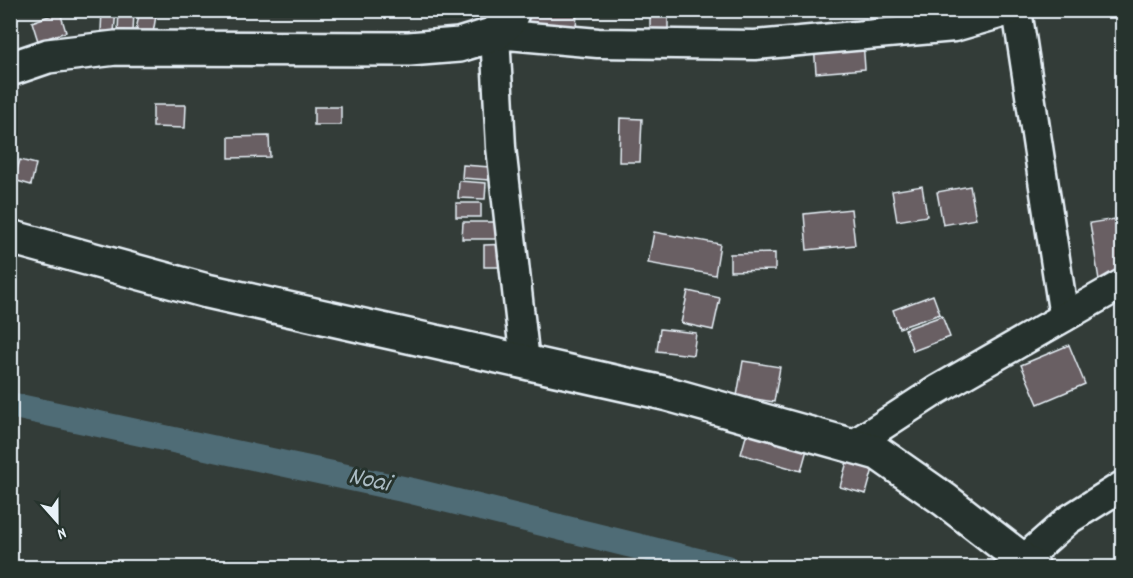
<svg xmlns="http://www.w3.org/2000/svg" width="1133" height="578" font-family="Dekko,sans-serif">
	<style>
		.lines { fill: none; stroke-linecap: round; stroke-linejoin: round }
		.canal { stroke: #506c76; stroke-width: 26 }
		.building { fill: #695e63; stroke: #e8f1f8; stroke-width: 1.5 }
		.minor-casing { stroke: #e8f1f8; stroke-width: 33 }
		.tertiary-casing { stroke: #e8f1f8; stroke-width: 38 }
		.minor { stroke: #26332d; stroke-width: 28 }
		.tertiary { stroke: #26332d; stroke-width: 33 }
		.labels { text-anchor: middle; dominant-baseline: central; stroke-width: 6; stroke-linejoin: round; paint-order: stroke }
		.water-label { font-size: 26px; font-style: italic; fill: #abbcc4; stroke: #26332d }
	</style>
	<rect width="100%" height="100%" fill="#333c38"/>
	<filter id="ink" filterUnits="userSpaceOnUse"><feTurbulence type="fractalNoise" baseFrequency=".0167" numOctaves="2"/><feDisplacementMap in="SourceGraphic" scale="12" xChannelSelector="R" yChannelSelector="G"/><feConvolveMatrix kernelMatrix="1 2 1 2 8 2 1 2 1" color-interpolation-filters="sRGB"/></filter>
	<g filter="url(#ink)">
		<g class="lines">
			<polyline class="canal" points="10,405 412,491 726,568"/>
		</g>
		<g class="building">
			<polygon points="102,10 116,10 114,32 101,31"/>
			<polygon points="119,10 134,10 133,33 118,32"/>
			<polygon points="140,10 157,10 153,33 136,30"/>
			<polygon points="528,10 577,10 576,32 527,29"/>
			<rect x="650" y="10" width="18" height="30"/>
			<rect x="893" y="10" width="29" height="18"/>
			<polygon points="60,12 66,32 38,41 32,22"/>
			<polygon points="863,40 865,69 816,73 814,44"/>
			<polygon points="153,105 186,105 185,128 153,127"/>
			<rect x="314" y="107" width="27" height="18"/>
			<polygon points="620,118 642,119 640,162 619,162"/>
			<polygon points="269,136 270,157 229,158 229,137"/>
			<polygon points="20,160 36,164 31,185 14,180"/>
			<polygon points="463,165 490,167 489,180 462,178"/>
			<polygon points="459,181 486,183 485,199 458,198"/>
			<polygon points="922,186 927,216 897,221 892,191"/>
			<polygon points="970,186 976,219 943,225 937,192"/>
			<rect x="456" y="203" width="25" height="14"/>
			<polygon points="851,209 855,245 807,250 804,214"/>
			<polygon points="1115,219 1122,276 1099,280 1090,223"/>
			<polygon points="463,222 499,222 499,239 462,239"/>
			<polygon points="654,232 720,244 715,275 648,263"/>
			<polygon points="511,244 511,267 484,267 484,245"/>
			<polygon points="775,253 775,270 730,271 730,254"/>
			<polygon points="688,291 720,298 713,330 681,323"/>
			<polygon points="933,295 940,314 899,328 893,310"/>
			<polygon points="942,316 950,337 913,351 905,329"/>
			<polygon points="660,329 696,333 693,355 657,351"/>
			<polygon points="1069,345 1085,384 1038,404 1021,365"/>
			<polygon points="743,361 780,367 774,402 737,396"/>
			<polygon points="748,429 808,446 801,471 741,454"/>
			<polygon points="848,458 874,465 866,494 840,487"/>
		</g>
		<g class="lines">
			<g class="minor-casing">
				<g id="minor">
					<polyline points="1017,10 1064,317"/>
					<polyline points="525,362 501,147 495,34 598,43 755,45 954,27 1013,10"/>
					<polyline points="851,446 937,390 1122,284"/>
					<polyline points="1014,568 1068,520 1122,486"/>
				</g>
			</g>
			<g class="tertiary-casing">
				<g id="tertiary">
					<polyline points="10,69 48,56 116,48 409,49 459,45 495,34 509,20 513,10"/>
					<polyline points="10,237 207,291 668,394 878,453 945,500 1033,568"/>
				</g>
			</g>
			<use href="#minor" class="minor"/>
			<use href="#tertiary" class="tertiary"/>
		</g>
	</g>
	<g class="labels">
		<g class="water-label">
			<text transform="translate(369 481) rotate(12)">Noai</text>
		</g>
	</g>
	<rect width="1133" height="578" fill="none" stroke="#26332d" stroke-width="36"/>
	<rect x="18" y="18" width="1097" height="542" fill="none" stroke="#e8f1f8" stroke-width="2" filter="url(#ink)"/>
	<g transform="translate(57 521) rotate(159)" stroke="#26332d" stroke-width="4.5" paint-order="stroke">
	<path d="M0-4.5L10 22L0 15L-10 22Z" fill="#e8f1f8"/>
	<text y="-9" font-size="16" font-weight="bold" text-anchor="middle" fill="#e8f1f8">N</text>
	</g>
</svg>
